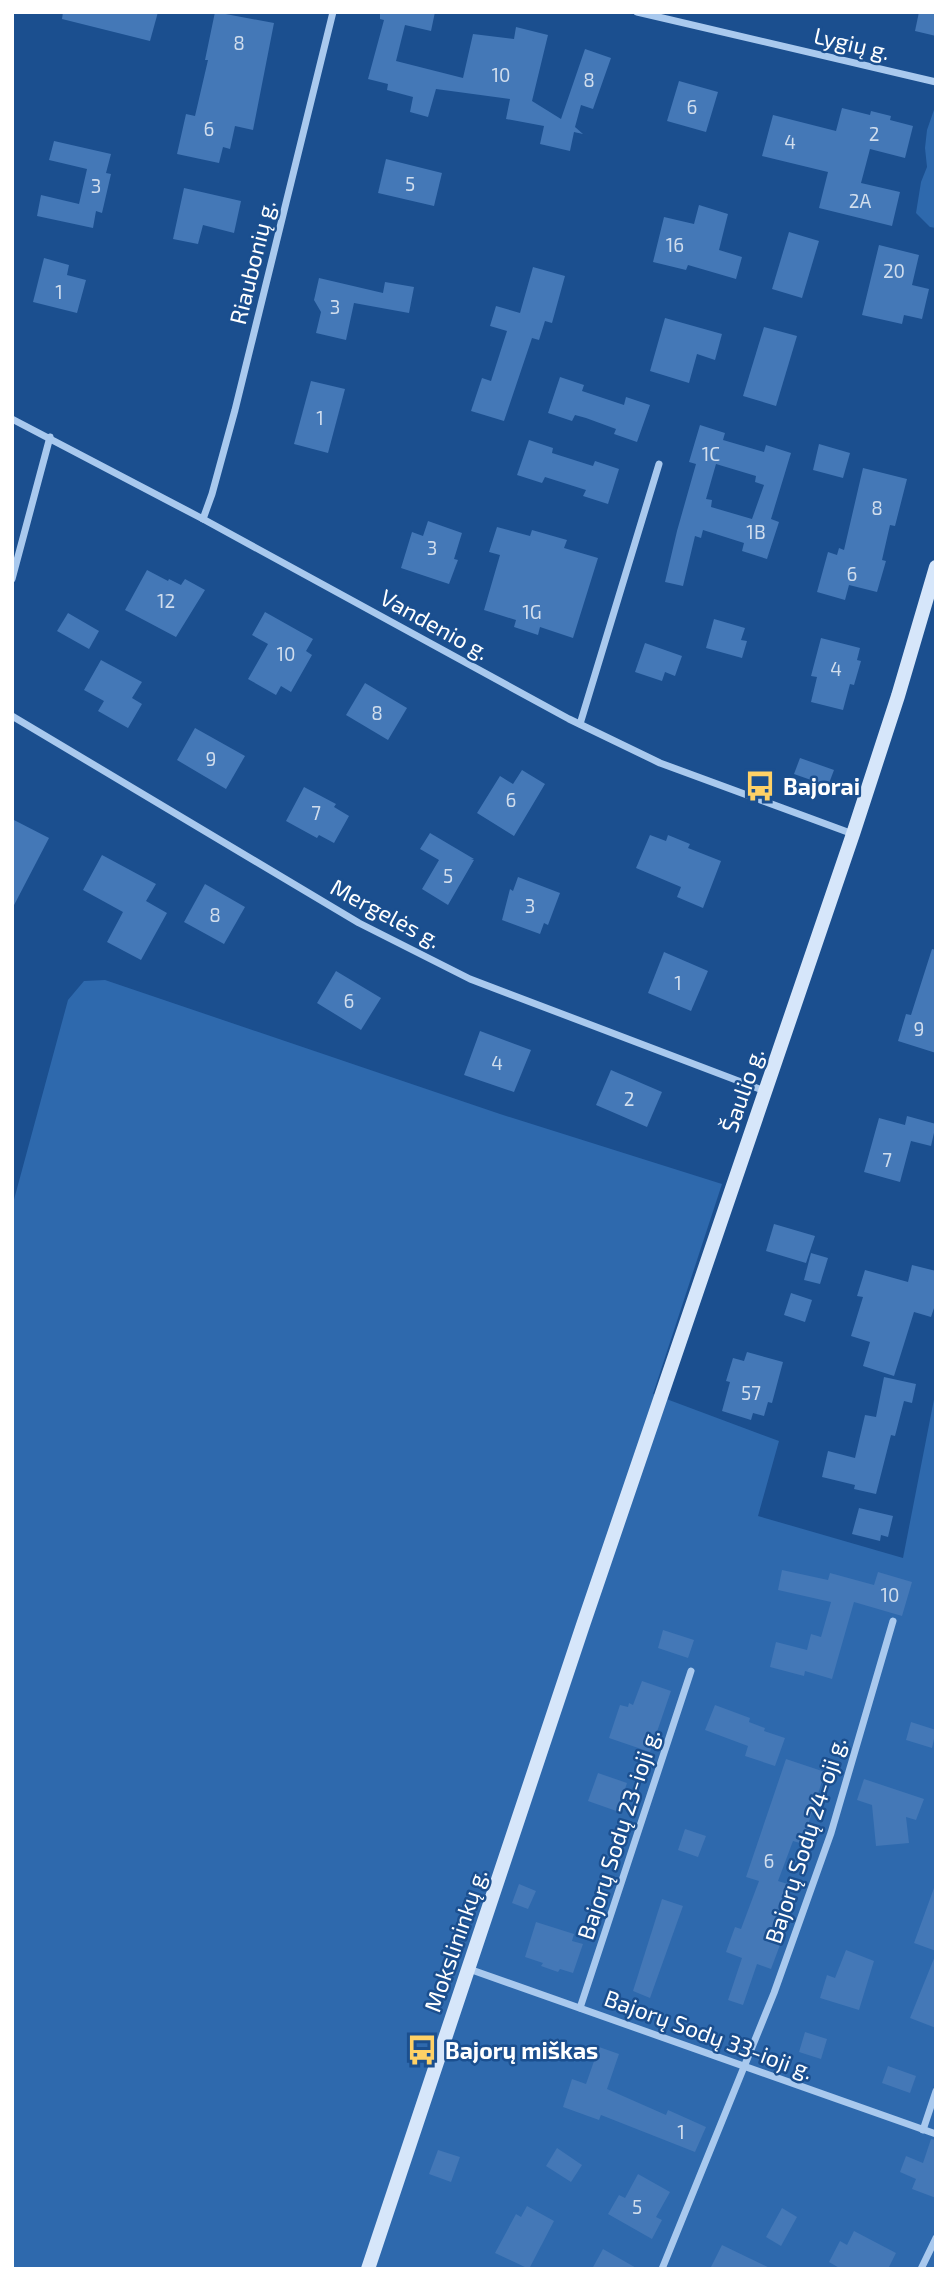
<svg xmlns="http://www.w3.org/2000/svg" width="948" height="2281" font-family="'Exo 2',sans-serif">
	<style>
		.green { fill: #2e69ad }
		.building { fill: #4478b7; fill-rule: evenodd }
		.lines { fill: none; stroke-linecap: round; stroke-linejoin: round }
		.street { stroke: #a9c9ee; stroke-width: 7 }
		.secondary { stroke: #d6e6fa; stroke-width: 14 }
		.labels { text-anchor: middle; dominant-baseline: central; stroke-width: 5; stroke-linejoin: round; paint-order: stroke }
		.number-label { font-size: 19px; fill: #d0dded }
		.street-label { font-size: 23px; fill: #fff; stroke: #1b4f8f }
		.poi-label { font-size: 23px; font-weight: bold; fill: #fff; stroke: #1b4f8f; text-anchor: start }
	</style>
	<rect width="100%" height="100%" fill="#1b4f8f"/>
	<g class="green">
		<polygon points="936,104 936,228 930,227 916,213 921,182 927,167 925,148 927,130"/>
		<polygon points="105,980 500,1114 722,1184 653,1394 779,1441 758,1516 903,1558 936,1389 936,2269 12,2269 12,1207 68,1000 84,981"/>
	</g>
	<g class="building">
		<polygon points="63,12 158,12 150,41 62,19"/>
		<polygon points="215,12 274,23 253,130 235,126 230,149 223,147 219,163 177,154 186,114 195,116 208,60 205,60"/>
		<polygon points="380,12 435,12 431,31 405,25 396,61 463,78 473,34 514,39 516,27 548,35 532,101 561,119 585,49 611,58 593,109 581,105 575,127 583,134 574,132 570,151 540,144 544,126 506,119 510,99 436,89 428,117 410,112 413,97 387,90 388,84 368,79 384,20 380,19"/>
		<polygon points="919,12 936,12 936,36 915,31"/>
		<polygon points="679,81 718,92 706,132 667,121"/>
		<polygon points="842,108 870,115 871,111 891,116 890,120 913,126 905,158 870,149 861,183 900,192 892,226 819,208 828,172 762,156 773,115 836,131"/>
		<polygon points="54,141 111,154 106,173 111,174 102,213 96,211 93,228 37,216 41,195 79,204 87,169 49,160"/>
		<polygon points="386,159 442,173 434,206 378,193"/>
		<polygon points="184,188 241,201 234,233 203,225 198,244 173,239"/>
		<polygon points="699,205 728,214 719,250 742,257 736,279 688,265 686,270 653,262 664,217 694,224"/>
		<polygon points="789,232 819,241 802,298 772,289"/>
		<polygon points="879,245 919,255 912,285 929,289 922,319 904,315 902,324 862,315"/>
		<polygon points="44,258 69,265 67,275 86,280 77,313 33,302"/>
		<polygon points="533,267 565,276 552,323 545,321 539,340 532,338 504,421 471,411 482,378 491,381 507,331 490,326 496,306 520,313"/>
		<polygon points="319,278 383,293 385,282 414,287 409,313 354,303 346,340 316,333 321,312 314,300"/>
		<polygon points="665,318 722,334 715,360 697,354 689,383 650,371"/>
		<polygon points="764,327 797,336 776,406 743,396"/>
		<polygon points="560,377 584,385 582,391 624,405 626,397 650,405 637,442 614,434 616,429 586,418 575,415 572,421 548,413"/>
		<polygon points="311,381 345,389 328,453 294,444"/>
		<path d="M700,425L725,433L723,440L764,452L766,445L791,453L771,519L779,522L767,559L742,551L744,543L703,530L701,538L695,536L683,586L665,582L677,531L696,464L689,462ZM716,464L756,476L755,482L764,485L752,519L711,507L712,500L706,499Z"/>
		<polygon points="529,440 553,448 552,453 593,466 595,461 619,469 608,504 583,496 586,490 545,477 542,483 517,475"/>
		<polygon points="819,444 850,453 843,478 813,470"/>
		<polygon points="863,468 907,479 895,526 890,525 882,560 886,561 877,592 849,585 845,600 817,592 828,552 837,555 839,548 844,550"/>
		<polygon points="428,521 462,533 454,559 458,560 449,584 401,568 412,532 423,536"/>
		<polygon points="497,527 530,536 532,530 567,540 564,548 598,558 573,638 540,627 538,635 514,627 516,620 484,610 500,555 489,552"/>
		<polygon points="147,570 168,581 169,579 181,585 185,579 205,590 176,637 125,610"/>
		<polygon points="265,612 313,639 306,651 312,655 291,692 281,686 276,695 248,679 268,644 252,635"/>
		<polygon points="68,613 99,631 89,649 57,631"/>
		<polygon points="714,619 745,628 741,640 747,641 742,658 706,648"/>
		<polygon points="821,638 860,648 857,660 861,661 854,685 850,684 843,710 811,702 817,677 811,676"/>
		<polygon points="645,643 682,656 675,676 665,672 662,681 635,672"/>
		<polygon points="101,660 142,682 132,698 142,704 128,728 98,711 104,701 84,690"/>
		<polygon points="365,683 407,708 388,740 346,715"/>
		<polygon points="195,728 245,756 226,789 177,760"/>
		<polygon points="800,758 834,770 828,786 794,774"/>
		<polygon points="522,770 545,784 514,836 477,813 500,776 513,784"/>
		<polygon points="304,787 336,804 334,807 349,816 334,843 319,835 317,838 286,821"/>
		<polygon points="12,819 49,838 12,909"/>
		<polygon points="430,833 474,859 471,859 474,860 448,905 422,889 439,860 420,849"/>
		<polygon points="650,835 666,841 668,835 690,844 688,848 721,861 703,908 677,897 681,887 636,868"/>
		<polygon points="102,855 156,884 146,901 167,913 141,960 107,942 123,912 83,890"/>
		<polygon points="518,877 560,893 548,925 544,923 540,934 502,920 510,889 513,891"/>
		<polygon points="205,884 245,907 224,944 184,922"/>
		<polygon points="932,949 936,950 936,1053 898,1041 906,1014 911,1015"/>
		<polygon points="664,952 708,971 691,1011 648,993"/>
		<polygon points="336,971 381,998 361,1030 317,1003"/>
		<polygon points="480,1031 531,1050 514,1092 464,1075"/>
		<polygon points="611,1070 662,1092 647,1127 596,1105"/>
		<polygon points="907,1116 936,1124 931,1146 911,1141 900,1182 864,1172 879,1118 905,1125"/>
		<polygon points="774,1224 815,1236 806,1263 766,1251"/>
		<polygon points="811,1253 828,1258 820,1284 804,1280"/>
		<polygon points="912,1265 936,1271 936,1302 931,1317 914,1312 894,1376 863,1366 870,1342 851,1336 863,1297 857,1296 865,1270 908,1282"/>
		<polygon points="791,1293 812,1300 805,1322 784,1315"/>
		<polygon points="747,1352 783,1362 772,1403 768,1402 764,1416 753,1413 751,1420 722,1411 730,1382 726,1381 733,1358 744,1361"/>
		<polygon points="884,1377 916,1384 912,1403 904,1401 895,1436 891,1435 876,1494 854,1489 855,1485 822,1477 828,1451 855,1458 865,1415 876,1417"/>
		<polygon points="859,1508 893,1516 888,1537 881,1535 880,1541 852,1534"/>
		<polygon points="782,1570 828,1580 830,1573 874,1585 878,1572 912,1582 902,1616 854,1602 832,1679 805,1671 804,1676 770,1667 776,1642 807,1650 811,1634 821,1637 831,1602 778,1590"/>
		<polygon points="663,1630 694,1640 688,1658 658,1648"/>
		<polygon points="642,1681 671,1691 650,1752 609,1738 620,1705 628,1707 629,1703 633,1705"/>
		<polygon points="715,1705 750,1718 749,1722 765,1728 764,1731 785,1738 775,1766 745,1756 748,1746 705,1730"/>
		<polygon points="911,1722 936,1730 932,1748 906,1740"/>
		<polygon points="786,1759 825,1772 807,1828 819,1832 814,1847 793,1841 778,1881 791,1885 770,1941 780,1945 771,1969 757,1964 743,2005 728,2000 742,1958 726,1952 735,1927 741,1929 759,1881 746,1877"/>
		<polygon points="598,1773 627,1783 625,1789 630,1790 622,1813 588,1801"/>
		<polygon points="864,1779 924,1799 916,1820 906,1817 909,1843 876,1846 872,1805 857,1800"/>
		<polygon points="685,1829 706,1836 698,1857 678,1850"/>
		<polygon points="519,1884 536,1891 528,1909 512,1903"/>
		<polygon points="934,1888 936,1889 936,1951 914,1943"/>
		<polygon points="662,1899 683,1906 650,1998 633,1991"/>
		<polygon points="536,1922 574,1934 572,1941 583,1944 573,1973 560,1969 558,1972 541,1966 543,1963 525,1957"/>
		<polygon points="846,1950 874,1961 859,2010 820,1998 827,1975 835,1978"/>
		<polygon points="935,1956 936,1957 936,2028 910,2018"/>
		<polygon points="805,2032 827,2039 821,2059 799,2052"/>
		<polygon points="599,2047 619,2054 607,2089 666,2115 668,2110 706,2127 695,2152 601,2115 599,2120 563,2107 572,2079 586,2084"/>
		<polygon points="888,2066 916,2076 910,2093 882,2083"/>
		<polygon points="931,2139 936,2140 936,2198 912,2189 916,2179 900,2172 906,2156 923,2163"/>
		<polygon points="557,2148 582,2165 571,2182 546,2166"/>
		<polygon points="438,2150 460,2157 451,2182 429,2174"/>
		<polygon points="638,2174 670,2192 656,2217 662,2220 652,2239 608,2214 619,2195 625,2198"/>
		<polygon points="527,2206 554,2221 529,2269 495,2253 516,2214 521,2217"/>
		<polygon points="782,2208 797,2217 781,2246 766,2237"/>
		<polygon points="854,2231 896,2253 888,2269 841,2269 829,2262 840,2241 847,2245"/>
		<polygon points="722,2245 772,2269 710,2269"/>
		<polygon points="603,2249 638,2269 592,2269"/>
	</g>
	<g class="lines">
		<g class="street">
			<polyline points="637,12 936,82"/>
			<polyline points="12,419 203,519 569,719 660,763 853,834"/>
			<polyline points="203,519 212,494 235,410 333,12"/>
			<polyline points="12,579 50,437"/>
			<polyline points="12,716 359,923 470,979 765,1091"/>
			<polyline points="580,724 659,464"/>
			<polyline points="469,1969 936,2134"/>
			<polyline points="580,2008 691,1671"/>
			<polyline points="923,2130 936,2091"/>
			<polyline points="662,2269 774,1993 831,1833 893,1621"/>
			<polyline points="921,2269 936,2238"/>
		</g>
		<polyline class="secondary" points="368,2269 583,1625 853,834 898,696 936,567"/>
	</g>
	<defs>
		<g id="bus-bare" transform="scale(2.415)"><path d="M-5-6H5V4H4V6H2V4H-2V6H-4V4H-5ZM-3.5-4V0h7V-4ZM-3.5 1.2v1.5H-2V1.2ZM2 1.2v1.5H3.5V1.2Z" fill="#ffd166" stroke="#1b4f8f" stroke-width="2.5" paint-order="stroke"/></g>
	</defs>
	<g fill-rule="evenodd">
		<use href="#bus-bare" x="760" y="786"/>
		<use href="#bus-bare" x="422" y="2050"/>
	</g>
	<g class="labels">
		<g class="number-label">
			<text x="239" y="42">8</text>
			<text x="501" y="74">10</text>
			<text x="589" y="79">8</text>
			<text x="692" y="106">6</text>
			<text x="209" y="128">6</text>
			<text x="874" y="133">2</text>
			<text x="790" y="141">4</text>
			<text x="410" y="183">5</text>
			<text x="96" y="185">3</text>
			<text x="860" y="200">2A</text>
			<text x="675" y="244">16</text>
			<text x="894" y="270">20</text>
			<text x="59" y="291">1</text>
			<text x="335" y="306">3</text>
			<text x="320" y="417">1</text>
			<text x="711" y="453">1C</text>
			<text x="877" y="507">8</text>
			<text x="756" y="531">1B</text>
			<text x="432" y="547">3</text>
			<text x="852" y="573">6</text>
			<text x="166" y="600">12</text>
			<text x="532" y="611">1G</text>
			<text x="286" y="653">10</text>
			<text x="836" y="668">4</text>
			<text x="377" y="712">8</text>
			<text x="211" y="758">9</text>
			<text x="511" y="799">6</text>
			<text x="316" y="812">7</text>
			<text x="448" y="875">5</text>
			<text x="530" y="905">3</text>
			<text x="215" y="914">8</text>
			<text x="678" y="982">1</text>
			<text x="349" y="1000">6</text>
			<text x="919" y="1028">9</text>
			<text x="497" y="1062">4</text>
			<text x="629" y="1098">2</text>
			<text x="887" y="1159">7</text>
			<text x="751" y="1392">57</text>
			<text x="890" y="1594">10</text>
			<text x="769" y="1860">6</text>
			<text x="681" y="2131">1</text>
			<text x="637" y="2206">5</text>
		</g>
		<g class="street-label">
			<text transform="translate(852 43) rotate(13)">Lygių g.</text>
			<text transform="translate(252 262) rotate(-76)">Riaubonių g.</text>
			<text transform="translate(435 624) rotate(29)">Vandenio g.</text>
			<text transform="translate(386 913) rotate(28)">Mergelės g.</text>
			<text transform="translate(742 1090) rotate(-71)">Šaulio g.</text>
			<text transform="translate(618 1834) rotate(-72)">Bajorų Sodų 23-ioji g.</text>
			<text transform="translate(805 1840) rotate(-72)">Bajorų Sodų 24-oji g.</text>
			<text transform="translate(455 1940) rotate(-71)">Mokslininkų g.</text>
			<text transform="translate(709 2034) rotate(20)">Bajorų Sodų 33-ioji g.</text>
		</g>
		<g class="poi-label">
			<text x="783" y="786">Bajorai</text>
			<text x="445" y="2050">Bajorų miškas</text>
		</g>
	</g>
	<rect width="948" height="2281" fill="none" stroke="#ffffff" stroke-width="28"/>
</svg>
